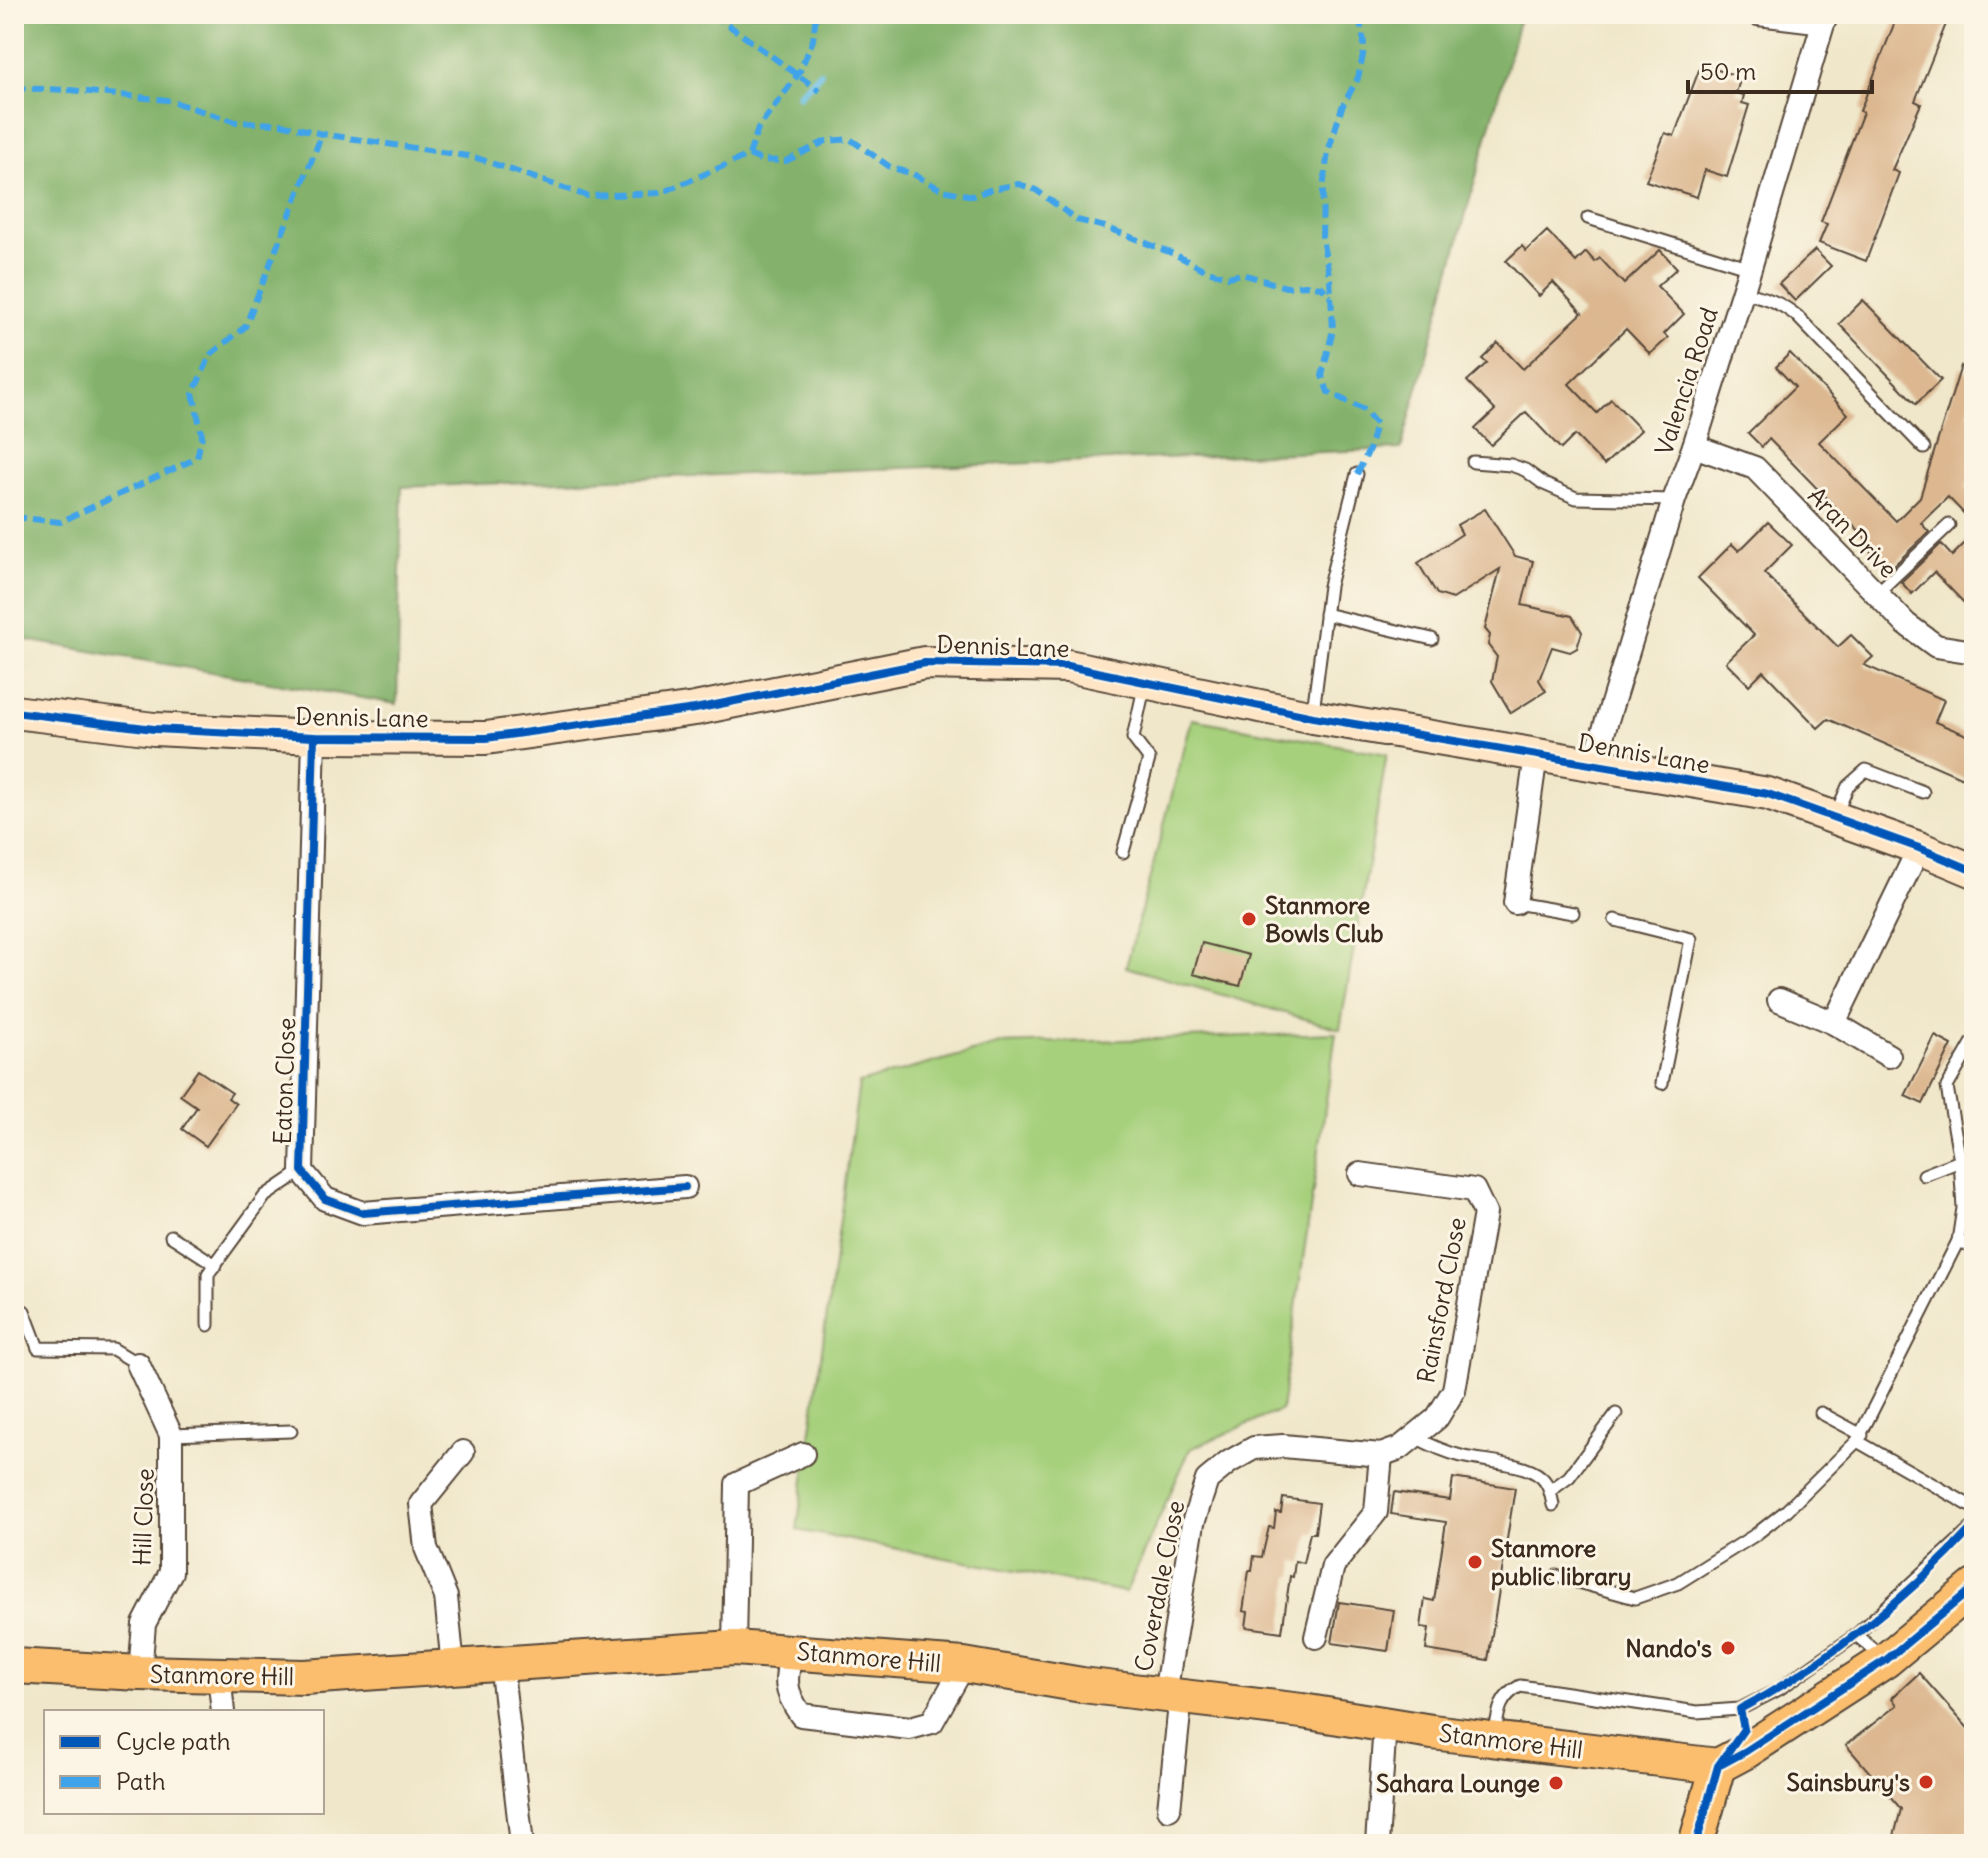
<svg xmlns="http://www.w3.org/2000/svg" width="1988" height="1858" font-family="Delius,sans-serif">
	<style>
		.green { fill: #a6d07c; stroke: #707d4d; stroke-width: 2 }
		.forest { fill: #84b26c; stroke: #606e45; stroke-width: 2 }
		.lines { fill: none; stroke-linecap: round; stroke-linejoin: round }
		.stream { stroke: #6dc1e9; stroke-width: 7 }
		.building { fill: #dcb790 }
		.lane-casing { stroke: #564638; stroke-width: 15 }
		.street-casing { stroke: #564638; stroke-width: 26 }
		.secondary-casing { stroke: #564638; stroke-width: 36 }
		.primary-casing { stroke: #564638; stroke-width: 38 }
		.lane { stroke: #fff; stroke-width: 11 }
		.street { stroke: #fff; stroke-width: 22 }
		.secondary { stroke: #fde5c5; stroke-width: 32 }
		.primary { stroke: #fabe6e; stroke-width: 34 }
		.quiet { stroke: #3fa3ea; stroke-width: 6; stroke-dasharray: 12 6; stroke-linecap: butt }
		.cycleway-casing { stroke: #fcf5e5; stroke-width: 13 }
		.cycleway { stroke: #0057b8; stroke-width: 8 }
		.poi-dot { fill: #c8321e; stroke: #fcf5e5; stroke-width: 3 }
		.labels { text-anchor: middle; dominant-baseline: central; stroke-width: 6; stroke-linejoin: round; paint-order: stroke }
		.street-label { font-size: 24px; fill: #3b2a1e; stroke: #fcf5e5 }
		.poi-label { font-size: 24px; font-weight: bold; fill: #3b2a1e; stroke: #fcf5e5; text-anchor: end }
	</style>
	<rect width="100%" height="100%" fill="#fcf5e5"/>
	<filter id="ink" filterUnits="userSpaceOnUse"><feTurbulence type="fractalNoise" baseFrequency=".0125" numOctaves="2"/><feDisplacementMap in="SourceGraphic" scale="16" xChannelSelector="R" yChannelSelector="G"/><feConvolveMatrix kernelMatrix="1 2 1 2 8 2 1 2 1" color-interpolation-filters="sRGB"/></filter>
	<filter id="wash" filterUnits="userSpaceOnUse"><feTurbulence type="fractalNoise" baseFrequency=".006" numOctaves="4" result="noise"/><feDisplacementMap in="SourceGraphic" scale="32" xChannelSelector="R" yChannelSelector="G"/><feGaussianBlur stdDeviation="1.8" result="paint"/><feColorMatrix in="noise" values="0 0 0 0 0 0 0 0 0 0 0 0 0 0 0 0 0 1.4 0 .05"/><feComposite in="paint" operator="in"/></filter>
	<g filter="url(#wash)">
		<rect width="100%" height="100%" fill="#f0e7ca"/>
		<g class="green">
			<polygon points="1192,719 1387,754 1340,1029 1126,967"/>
			<polygon points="1336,1033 1281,1410 1190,1449 1126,1592 797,1530 859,1083 1001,1044"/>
		</g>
		<polygon class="forest" points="14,14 1521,14 1401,449 402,487 397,704 14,638"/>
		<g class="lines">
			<polyline class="stream" points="799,95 820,73"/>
		</g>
		<g id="blocks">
			<g class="building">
				<polygon points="1898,14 1950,14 1915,101 1921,104 1892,170 1899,173 1866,261 1819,243 1827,224 1821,222 1863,112 1860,111"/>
				<polygon points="1701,65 1741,77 1736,93 1744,95 1742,103 1749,105 1727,177 1705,170 1697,197 1646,181 1665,133 1674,136"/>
				<polygon points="1547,231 1576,262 1586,252 1595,262 1600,258 1624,284 1660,250 1677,268 1657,286 1684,314 1664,334 1668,338 1650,354 1626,329 1569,384 1597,413 1611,399 1641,430 1604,465 1575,435 1561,449 1526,412 1491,445 1475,429 1495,410 1467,381 1487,363 1482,359 1498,343 1523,369 1582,313 1553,282 1539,296 1506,261 1522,246 1526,251"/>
				<polygon points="1815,250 1831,266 1795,301 1779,284"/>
				<polygon points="1863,300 1941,380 1916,404 1839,324"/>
				<polygon points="1790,353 1848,414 1819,442 1896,521 1920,497 1961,366 1974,381 1974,393 1968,414 1974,416 1974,464 1966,489 1974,497 1974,524 1948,497 1921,523 1929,532 1889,570 1868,548 1872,545 1769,439 1762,447 1748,433 1795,387 1776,367"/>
				<polygon points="1485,509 1515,556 1533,561 1522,605 1572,616 1582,632 1577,648 1570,652 1552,647 1539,680 1546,691 1511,713 1492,681 1497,657 1488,645 1490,635 1485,629 1500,569 1453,599 1437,594 1418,563 1462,534 1457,525"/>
				<polygon points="1768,522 1792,545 1764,573 1838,647 1851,635 1873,657 1864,665 1944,700 1935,722 1974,738 1974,783 1828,719 1818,728 1763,671 1749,685 1726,662 1754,635 1698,578 1732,544 1739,551"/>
				<polygon points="1974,534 1974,613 1934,572 1912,594 1901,582 1941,544 1952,556"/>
				<polygon points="1202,943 1249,955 1240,986 1193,974"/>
				<polygon points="1935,1036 1952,1045 1923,1104 1905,1096"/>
				<polygon points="198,1070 232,1093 228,1098 236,1104 206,1146 182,1129 197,1107 180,1095"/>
				<polygon points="1453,1478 1515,1488 1488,1660 1426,1650 1429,1628 1421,1627 1425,1599 1434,1601 1446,1522 1391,1514 1394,1492 1450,1500"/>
				<polygon points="1283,1498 1319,1503 1315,1533 1310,1533 1303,1563 1295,1561 1293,1577 1290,1576 1282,1632 1246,1627 1248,1612 1243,1611 1249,1571 1252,1571 1254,1556 1262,1557 1269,1527 1274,1528 1276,1512 1281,1513"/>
				<polygon points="1339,1602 1394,1610 1388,1651 1332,1643"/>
				<polygon points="1919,1673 1974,1735 1974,1844 1892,1844 1901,1809 1846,1745 1897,1705 1892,1698"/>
			</g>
		</g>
	</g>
	<g filter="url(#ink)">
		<use href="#blocks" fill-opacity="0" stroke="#564638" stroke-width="2"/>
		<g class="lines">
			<g class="lane-casing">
				<g id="lane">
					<polyline points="1588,218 1750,268"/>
					<path d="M1742,292C1764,297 1780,302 1797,316L1924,448"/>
					<polyline points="1473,462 1511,465 1525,470 1544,484 1576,498 1674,500"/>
					<polyline points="1876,594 1949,525"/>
					<polyline points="1325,614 1432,639"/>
					<polyline points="1313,712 1329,586 1357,474"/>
					<polyline points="1836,814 1848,786 1866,770 1923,792"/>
					<polyline points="1123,852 1149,759 1133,738 1145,683"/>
					<polyline points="1515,903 1573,913"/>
					<polyline points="1615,920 1691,939 1662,1083"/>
					<polyline points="1974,1040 1947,1087 1960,1161 1963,1208 1958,1241 1857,1441 1974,1508"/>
					<polyline points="1924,1175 1960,1161"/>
					<polyline points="171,1236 216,1265"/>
					<polyline points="1958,1241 1974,1248"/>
					<polyline points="24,1311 38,1348 113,1349 138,1364"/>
					<polyline points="208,1325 208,1274 265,1196 302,1171"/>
					<polyline points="1821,1413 1862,1435"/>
					<polyline points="171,1435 291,1431"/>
					<path d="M1415,1437C1430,1445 1445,1452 1461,1456C1484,1462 1524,1462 1541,1477C1549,1484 1551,1495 1553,1505"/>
					<polyline points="1550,1491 1569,1477 1616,1414"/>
					<polyline points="1556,1576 1635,1598 1678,1583 1755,1535 1787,1510 1857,1441"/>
					<polyline points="1856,1635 1883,1657"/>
					<path d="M1495,1734C1498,1712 1499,1697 1520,1686L1697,1712L1740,1709L1779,1689L1856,1635L1974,1526"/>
				</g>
			</g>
			<g class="street-casing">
				<g id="street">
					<polyline points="1758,14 1824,22"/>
					<polyline points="1694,446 1755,468 1906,624 1936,646 1974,652"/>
					<polyline points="314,737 302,1171 325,1199 363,1213 685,1187"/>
					<polyline points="1594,763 1674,500 1694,446 1750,268 1826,14"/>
					<polyline points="1515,903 1536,755"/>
					<polyline points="1779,1000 1834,1023 1889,1056"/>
					<polyline points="1834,1023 1919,848"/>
					<polyline points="138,1364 171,1435 171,1572 144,1624 140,1673"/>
					<polyline points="1316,1637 1333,1566 1376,1512 1381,1455"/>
					<polyline points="734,1648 737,1484 803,1454"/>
					<path d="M793,1650C784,1679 784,1691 801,1715L910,1728L932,1722L964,1665"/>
					<polyline points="501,1663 522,1844"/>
					<polyline points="453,1667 446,1597 426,1548 421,1504 463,1452"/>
					<polyline points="219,1675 223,1712"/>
					<polyline points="1165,1694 1193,1523 1207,1480 1229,1462 1254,1448 1283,1446 1381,1455 1400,1448 1437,1418 1454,1390 1485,1213 1474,1190 1360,1174"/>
					<polyline points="1169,1809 1181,1695"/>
					<polyline points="1377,1844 1385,1724"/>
				</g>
			</g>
			<g class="secondary-casing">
				<polyline id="secondary" points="14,712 154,729 314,737 486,738 695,709 925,663 1068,666 1313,717 1768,794 1919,848 1974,871"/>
			</g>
			<g class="primary-casing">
				<g id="primary">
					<polyline points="14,1666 140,1673 304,1677 734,1648 964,1665 1082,1685 1302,1711 1432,1732 1718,1766"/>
					<polyline points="1718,1766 1746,1751 1886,1660 1974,1587"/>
					<polyline points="1696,1844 1718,1766"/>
				</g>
			</g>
			<use href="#lane" class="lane"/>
			<use href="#street" class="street"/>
			<use href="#secondary" class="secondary"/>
			<use href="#primary" class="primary"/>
			<g class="quiet">
				<polyline points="713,14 820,91"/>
				<polyline points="14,88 70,90 167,100 236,122 281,124 322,134 474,157 587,196 661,193 749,155 758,129 799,73 813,40 816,14"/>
				<polyline points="749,155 761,160 786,161 826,141 850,139 890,167 913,174 942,190 973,196 992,189 1019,184 1036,190 1077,220 1105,227 1174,254 1205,270 1228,277 1242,274 1286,287 1305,285 1322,287 1330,297"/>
				<polyline points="1357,474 1369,450 1376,424 1364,410 1328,392 1322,376 1333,330 1330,279 1322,239 1323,188 1328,152 1342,107 1358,78 1363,55 1364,41 1358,14"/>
				<polyline points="14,517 60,522 197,458 202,435 193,393 211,354 245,327 322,134"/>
			</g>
			<g class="cycleway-casing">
				<g id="cycleway">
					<polyline points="14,712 154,729 314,737 486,738 695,709 925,663 1068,666 1313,717 1768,794 1919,848 1974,871"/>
					<polyline points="314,737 302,1171 325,1199 363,1213 685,1187"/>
					<polyline points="1722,1764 1746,1751 1886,1660 1974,1587"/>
					<path d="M1696,1844L1718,1766L1744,1729L1740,1709C1824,1666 1910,1596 1974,1526"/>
				</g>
			</g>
			<use href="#cycleway" class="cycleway"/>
		</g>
	</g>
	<g class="poi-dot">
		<circle cx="1249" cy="919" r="8"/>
		<circle cx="1475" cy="1562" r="8"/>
		<circle cx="1728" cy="1648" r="8"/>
		<circle cx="1926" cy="1782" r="8"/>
		<circle cx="1556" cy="1783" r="8"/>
	</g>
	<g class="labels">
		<g class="street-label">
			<text transform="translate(1686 381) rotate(-72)">Valencia Road</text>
			<text transform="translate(1853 532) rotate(46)">Aran Drive</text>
			<text transform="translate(1003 646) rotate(2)">Dennis Lane</text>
			<text transform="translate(362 717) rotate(1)">Dennis Lane</text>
			<text transform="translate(1644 753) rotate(10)">Dennis Lane</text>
			<text transform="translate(284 1081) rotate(-88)">Eaton Close</text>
			<text transform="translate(1441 1300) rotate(-79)">Rainsford Close</text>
			<text transform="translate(143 1517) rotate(-88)">Hill Close</text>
			<text transform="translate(1159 1586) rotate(-79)">Coverdale Close</text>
			<text transform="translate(869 1657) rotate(5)">Stanmore Hill</text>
			<text transform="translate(222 1675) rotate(1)">Stanmore Hill</text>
			<text transform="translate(1511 1741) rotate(7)">Stanmore Hill</text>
		</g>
		<g class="poi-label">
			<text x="1265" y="905" text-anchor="start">Stanmore<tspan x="1265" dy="28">Bowls Club</tspan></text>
			<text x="1491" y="1548" text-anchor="start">Stanmore<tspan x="1491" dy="28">public library</tspan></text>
			<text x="1712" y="1648">Nando's</text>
			<text x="1910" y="1782">Sainsbury's</text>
			<text x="1540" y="1783">Sahara Lounge</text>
		</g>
	</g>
	<rect width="1988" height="1858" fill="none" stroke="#fcf5e5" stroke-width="48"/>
	<rect x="44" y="1710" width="280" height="104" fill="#fcf5e5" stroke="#afa495" stroke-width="2"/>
	<rect x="60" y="1736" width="40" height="12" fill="#0057b8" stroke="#afa495" stroke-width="2"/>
	<text x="116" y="1750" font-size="24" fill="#3b2a1e">Cycle path</text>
	<rect x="60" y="1776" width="40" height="12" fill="#3fa3ea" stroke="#afa495" stroke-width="2"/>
	<text x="116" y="1790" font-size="24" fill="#3b2a1e">Path</text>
	<path d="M1688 80v12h184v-12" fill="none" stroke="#3b2a1e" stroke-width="4"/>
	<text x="1700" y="80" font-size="24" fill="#3b2a1e" stroke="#fcf5e5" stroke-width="6" paint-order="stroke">50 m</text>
</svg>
